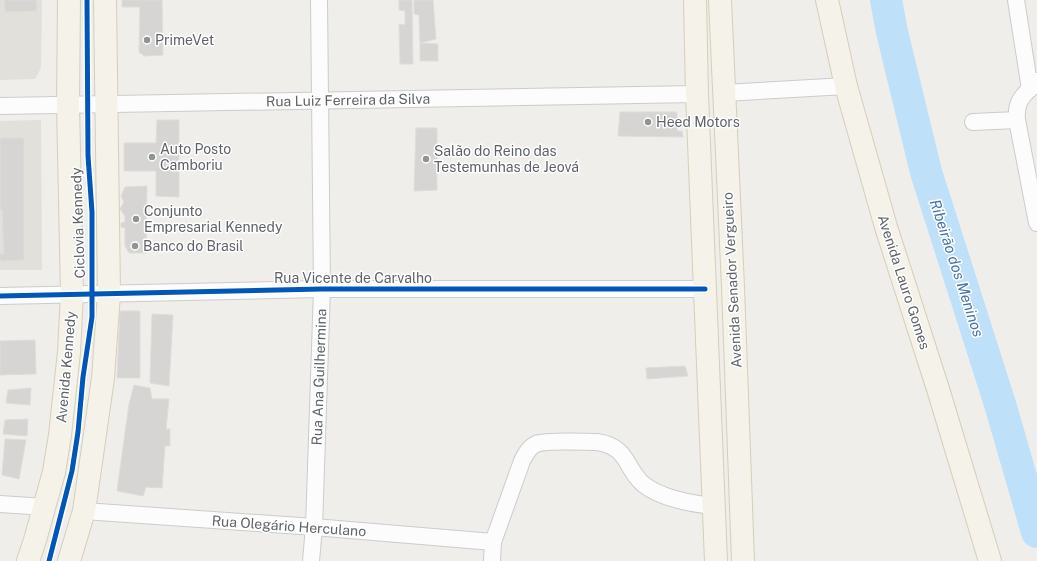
<svg xmlns="http://www.w3.org/2000/svg" width="1037" height="561" font-family="'Public Sans',sans-serif">
	<style>
		.education { fill: #e2e0da }
		.lines { fill: none; stroke-linecap: round; stroke-linejoin: round }
		.river { stroke: #bfe0f9; stroke-width: 32 }
		.building { fill: #d6d5d3; stroke: #deddd9 }
		.minor-casing { stroke: #cbcccc; stroke-width: 18 }
		.primary-casing { stroke: #d7ceb8; stroke-width: 24 }
		.minor { stroke: #fdfcfc; stroke-width: 16 }
		.primary { stroke: #f4f2e9; stroke-width: 22 }
		.cycleway-casing { stroke: #fff; stroke-width: 8 }
		.cycleway { stroke: #0057b8; stroke-width: 5 }
		.poi-dot { fill: #919496; stroke: #fff; stroke-width: 1.5 }
		.labels { text-anchor: middle; dominant-baseline: central; stroke-width: 3; stroke-linejoin: round; paint-order: stroke }
		.poi-label { font-size: 14px; fill: #5f6368; stroke: #fff; text-anchor: start }
		.street-label { font-size: 14px; fill: #5f6368; stroke: #fff }
		.water-label { font-size: 15px; font-style: italic; fill: #4174aa; stroke: #fff }
	</style>
	<rect width="100%" height="100%" fill="#efeeea"/>
	<g class="education">
		<polygon points="0,0 42,0 41,68 35,79 0,80"/>
		<polygon points="41,120 42,270 0,270 0,121"/>
	</g>
	<g class="lines">
		<polyline class="river" points="886,0 892,32 926,172 1000,404 1037,532"/>
	</g>
	<g class="building">
		<polygon points="4,0 36,0 37,11 5,12"/>
		<polygon points="122,0 162,0 163,55 144,56 139,52 140,7 122,7"/>
		<polygon points="399,0 412,0 413,64 400,64 399,24 405,25 405,11 399,10"/>
		<polygon points="414,0 433,0 436,39 420,43 419,15 414,14"/>
		<polygon points="420,43 438,44 438,61 420,61"/>
		<polygon points="620,112 677,112 677,131 682,131 683,137 618,136"/>
		<polygon points="157,120 179,120 179,197 156,196 156,171 124,171 124,143 156,143"/>
		<polygon points="416,128 437,128 437,190 414,191"/>
		<polygon points="0,138 24,138 24,260 0,261 0,254 4,254 2,210 0,210"/>
		<polygon points="147,186 146,229 148,253 129,253 125,246 125,228 121,227 121,223 125,222 125,216 120,209 124,202 121,196 125,187"/>
		<polygon points="120,311 140,311 140,378 117,378"/>
		<polygon points="152,314 173,315 169,386 150,383"/>
		<polygon points="35,340 36,374 0,375 0,341"/>
		<polygon points="685,366 688,376 647,379 646,368"/>
		<polygon points="134,385 150,388 152,399 169,399 166,429 170,429 170,446 165,446 162,488 146,487 143,496 117,491 129,404"/>
		<polygon points="31,388 30,405 6,403 8,390"/>
		<polygon points="28,419 27,436 3,434 5,420"/>
		<polygon points="5,439 26,440 19,479 2,475"/>
	</g>
	<g class="lines">
		<g class="minor-casing">
			<g id="minor">
				<polyline points="1016,0 1030,89"/>
				<polyline points="724,93 846,86"/>
				<polyline points="0,106 697,94"/>
				<polyline points="1017,120 1037,223"/>
				<path d="M973,122L1017,120C1015,100 1024,95 1037,81"/>
				<polyline points="0,296 322,289 705,289"/>
				<polyline points="0,504 45,507"/>
				<polyline points="84,511 314,527 493,542"/>
				<polyline points="311,561 314,527 322,289 319,0"/>
				<path d="M492,561L493,542L522,461C525,455 529,447 536,444C546,440 584,442 597,442C629,447 624,467 643,484C660,498 692,504 714,506"/>
			</g>
		</g>
		<g class="primary-casing">
			<g id="primary">
				<polyline points="695,0 697,94 716,561"/>
				<polyline points="720,0 733,287 743,561"/>
				<polyline points="827,0 846,86 886,227 938,389 990,561"/>
				<polyline points="28,561 35,540 54,472 60,435 69,352 72,294 68,105 69,0"/>
				<polyline points="69,561 84,511 103,378 109,294 105,0"/>
			</g>
		</g>
		<use href="#minor" class="minor"/>
		<use href="#primary" class="primary"/>
		<g class="cycleway-casing">
			<g id="cycleway">
				<polyline points="0,296 322,289 705,289"/>
				<polyline points="49,561 72,471 78,432 83,377 92,317 92,212 88,156 87,0"/>
			</g>
		</g>
		<use href="#cycleway" class="cycleway"/>
	</g>
	<g class="poi-dot">
		<circle cx="147" cy="40" r="4"/>
		<circle cx="648" cy="122" r="4"/>
		<circle cx="152" cy="157" r="4"/>
		<circle cx="426" cy="159" r="4"/>
		<circle cx="136" cy="219" r="4"/>
		<circle cx="135" cy="246" r="4"/>
	</g>
	<g class="labels">
		<g class="poi-label">
			<text x="155" y="40">PrimeVet</text>
			<text x="656" y="122">Heed Motors</text>
			<text x="160" y="149">Auto Posto<tspan x="160" dy="16">Camboriu</tspan></text>
			<text x="434" y="151">Salão do Reino das<tspan x="434" dy="16">Testemunhas de Jeová</tspan></text>
			<text x="144" y="211">Conjunto<tspan x="144" dy="16">Empresarial Kennedy</tspan></text>
			<text x="143" y="246">Banco do Brasil</text>
		</g>
		<g class="street-label">
			<text transform="translate(348 100) rotate(-1)">Rua Luiz Ferreira da Silva</text>
			<text transform="translate(78 223) rotate(-92)">Ciclovia Kennedy</text>
			<text x="353" y="278">Rua Vicente de Carvalho</text>
			<text transform="translate(732 280) rotate(-93)">Avenida Senador Vergueiro</text>
			<text transform="translate(904 282) rotate(72)">Avenida Lauro Gomes</text>
			<text transform="translate(66 367) rotate(-85)">Avenida Kennedy</text>
			<text transform="translate(319 377) rotate(-88)">Rua Ana Guilhermina</text>
			<text transform="translate(289 526) rotate(4)">Rua Olegário Herculano</text>
		</g>
		<g class="water-label">
			<text transform="translate(957 268) rotate(72)">Ribeirão dos Meninos</text>
		</g>
	</g>
</svg>
